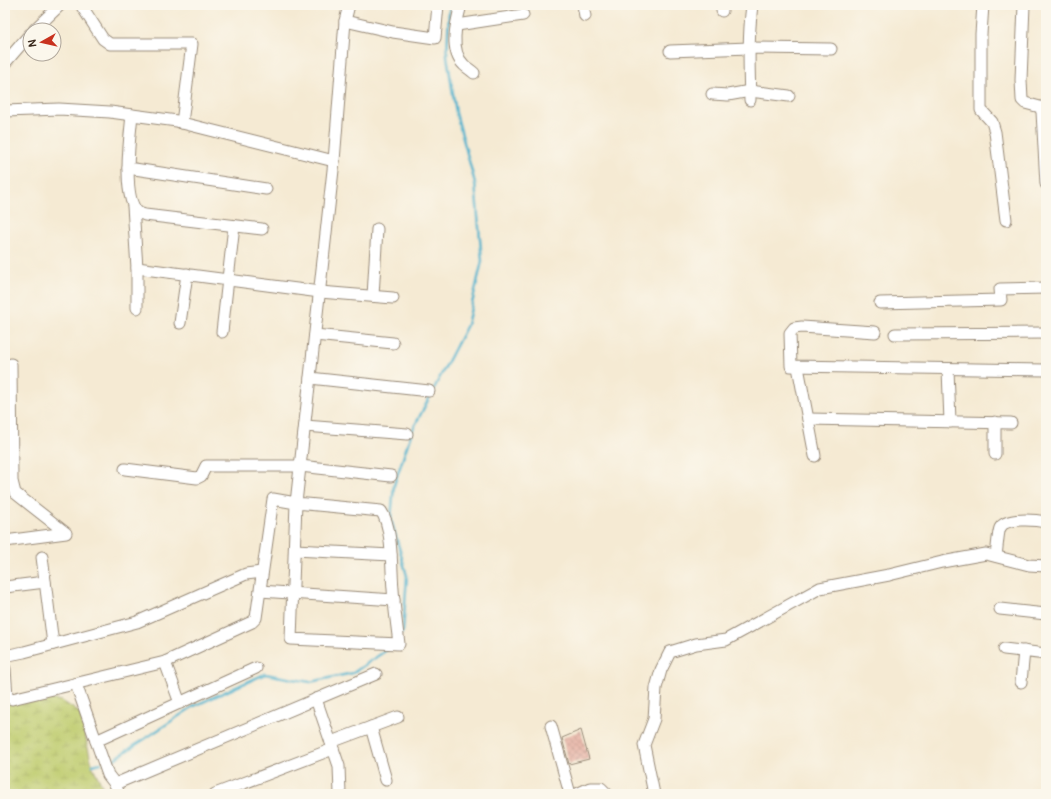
<svg xmlns="http://www.w3.org/2000/svg" width="1051" height="799" font-family="Pangolin,sans-serif">
	<style>
		.wetland { fill: url(#wetland-marsh); stroke: #7d7b46 }
		.lines { fill: none; stroke-linecap: round; stroke-linejoin: round }
		.stream { stroke: #4fb2ce; stroke-width: 2.5 }
		.building { fill: url(#building-cross-hatch) }
		.street-casing { stroke: #988a78; stroke-width: 13 }
		.street { stroke: #fff; stroke-width: 11 }
	</style>
	<defs>
		<pattern id="wetland-marsh" width="20" height="14" patternUnits="userSpaceOnUse"><rect width="20" height="14" fill="#bfcc6e"/><path d="M1 5h8M5 5V1M11 12h8M15 12V8" fill="none" stroke="#a5af5f"/></pattern>
		<pattern id="building-cross-hatch" width="8" height="8" patternUnits="userSpaceOnUse"><rect width="8" height="8" fill="#e6aea0"/><path d="M0 0l8 8M0 8l8-8" fill="none" stroke="#bc8e82"/></pattern>
	</defs>
	<rect width="100%" height="100%" fill="#fbf7ec"/>
	<filter id="ink" filterUnits="userSpaceOnUse"><feTurbulence type="fractalNoise" baseFrequency=".025" numOctaves="2"/><feDisplacementMap in="SourceGraphic" scale="8" xChannelSelector="R" yChannelSelector="G"/><feConvolveMatrix kernelMatrix="1 2 1 2 8 2 1 2 1" color-interpolation-filters="sRGB"/></filter>
	<filter id="wash" filterUnits="userSpaceOnUse"><feTurbulence type="fractalNoise" baseFrequency=".012" numOctaves="4" result="noise"/><feDisplacementMap in="SourceGraphic" scale="16" xChannelSelector="R" yChannelSelector="G"/><feGaussianBlur stdDeviation="0.9" result="paint"/><feColorMatrix in="noise" values="0 0 0 0 0 0 0 0 0 0 0 0 0 0 0 0 0 1.4 0 .05"/><feComposite in="paint" operator="in"/></filter>
	<g filter="url(#wash)">
		<rect width="100%" height="100%" fill="#f5ead3"/>
		<polygon class="wetland" points="41,698 62,701 80,713 92,765 106,794 5,794 5,704"/>
		<g class="lines">
			<g class="stream">
				<polyline points="401,633 403,631 407,576 391,519 394,485 412,431 467,325 482,261 475,183 456,113 447,56 449,11 451,5"/>
				<polyline points="106,762 113,760 194,706 265,674 310,682 353,673 391,647"/>
				<polyline points="92,765 101,763"/>
			</g>
		</g>
		<g id="blocks">
			<polygon class="building" points="581,730 589,759 569,764 562,738"/>
		</g>
	</g>
	<g filter="url(#ink)">
		<use href="#blocks" fill-opacity="0" stroke="#988a78" stroke-width="1"/>
		<g class="lines">
			<g class="street-casing">
				<g id="street">
					<polyline points="81,5 103,39 110,44 192,44 182,123"/>
					<path d="M461,5C456,23 449,51 464,65C467,68 471,70 474,73"/>
					<polyline points="583,5 585,16"/>
					<polyline points="722,5 722,11"/>
					<polyline points="983,5 981,34 981,110 992,122 995,132 1006,220"/>
					<polyline points="1024,5 1021,80 1022,100 1025,103 1040,107 1042,112 1046,184"/>
					<polyline points="345,21 393,32 435,38 438,5"/>
					<polyline points="457,25 523,15"/>
					<polyline points="34,30 60,5"/>
					<polyline points="670,51 749,48 831,49"/>
					<polyline points="5,63 30,34"/>
					<polyline points="712,94 728,95 750,91 789,96"/>
					<path d="M750,100C749,68 748,37 752,5"/>
					<polyline points="5,111 59,109 110,112 177,121 182,123 334,161"/>
					<path d="M132,115C130,135 121,200 139,213C141,214 143,214 145,215L262,229"/>
					<polyline points="128,168 266,189"/>
					<polyline points="133,206 137,268 137,308"/>
					<polyline points="137,268 320,292 393,298"/>
					<polyline points="373,296 377,229"/>
					<polyline points="880,303 1001,300 1000,289 1046,288"/>
					<polyline points="180,323 187,274"/>
					<polyline points="222,332 234,226"/>
					<polyline points="875,332 802,327 794,328 790,333 791,366 1046,370"/>
					<polyline points="895,334 1046,333"/>
					<polyline points="315,335 393,343"/>
					<polyline points="798,367 815,456"/>
					<polyline points="948,369 950,422"/>
					<polyline points="310,378 429,391"/>
					<polyline points="808,419 1011,423"/>
					<polyline points="305,426 407,434"/>
					<polyline points="995,454 995,422"/>
					<polyline points="125,469 197,478 201,476 206,466 300,466 391,476"/>
					<polyline points="5,541 66,533 15,493 12,481 11,364"/>
					<polyline points="295,550 391,555"/>
					<path d="M996,556C997,550 998,532 1000,528C1005,517 1036,520 1046,522"/>
					<polyline points="42,557 53,644"/>
					<polyline points="5,587 45,582"/>
					<polyline points="260,591 394,600"/>
					<polyline points="1000,609 1046,614"/>
					<polyline points="1004,649 1046,654"/>
					<polyline points="5,654 9,655 24,652 137,622 246,574 262,572"/>
					<polyline points="165,662 180,703"/>
					<path d="M5,669L7,696L12,699L165,662L252,622L256,618L273,499L296,503L381,511C393,527 391,569 393,589C394,607 397,626 399,644L291,639L296,503L334,161L345,21L349,5"/>
					<polyline points="1021,682 1024,651"/>
					<polyline points="76,684 108,775 115,784 119,794"/>
					<polyline points="316,699 339,766 340,794"/>
					<polyline points="551,726 570,794"/>
					<polyline points="371,727 386,780"/>
					<polyline points="96,741 256,668"/>
					<polyline points="331,742 398,717"/>
					<polyline points="115,784 376,674"/>
					<polyline points="215,794 333,749"/>
					<polyline points="577,794 590,788 601,788 607,794"/>
					<polyline points="654,794 644,745 654,719 656,688 661,670 670,652 696,644 726,640 820,588 889,575 942,562 986,554 1029,565 1046,566"/>
				</g>
			</g>
			<use href="#street" class="street"/>
		</g>
	</g>
	<rect width="1051" height="799" fill="none" stroke="#fbf7ec" stroke-width="20"/>
	<g transform="translate(42 42) rotate(262)"><circle r="19" fill="#fbf7ec" stroke="#aea59a"/>
	<path d="M0-3L7 15L0 10L-7 15Z" fill="#c8321e"/>
	<text y="-6" font-size="11" font-weight="bold" text-anchor="middle" fill="#3b2a1e">N</text>
	</g>
</svg>
